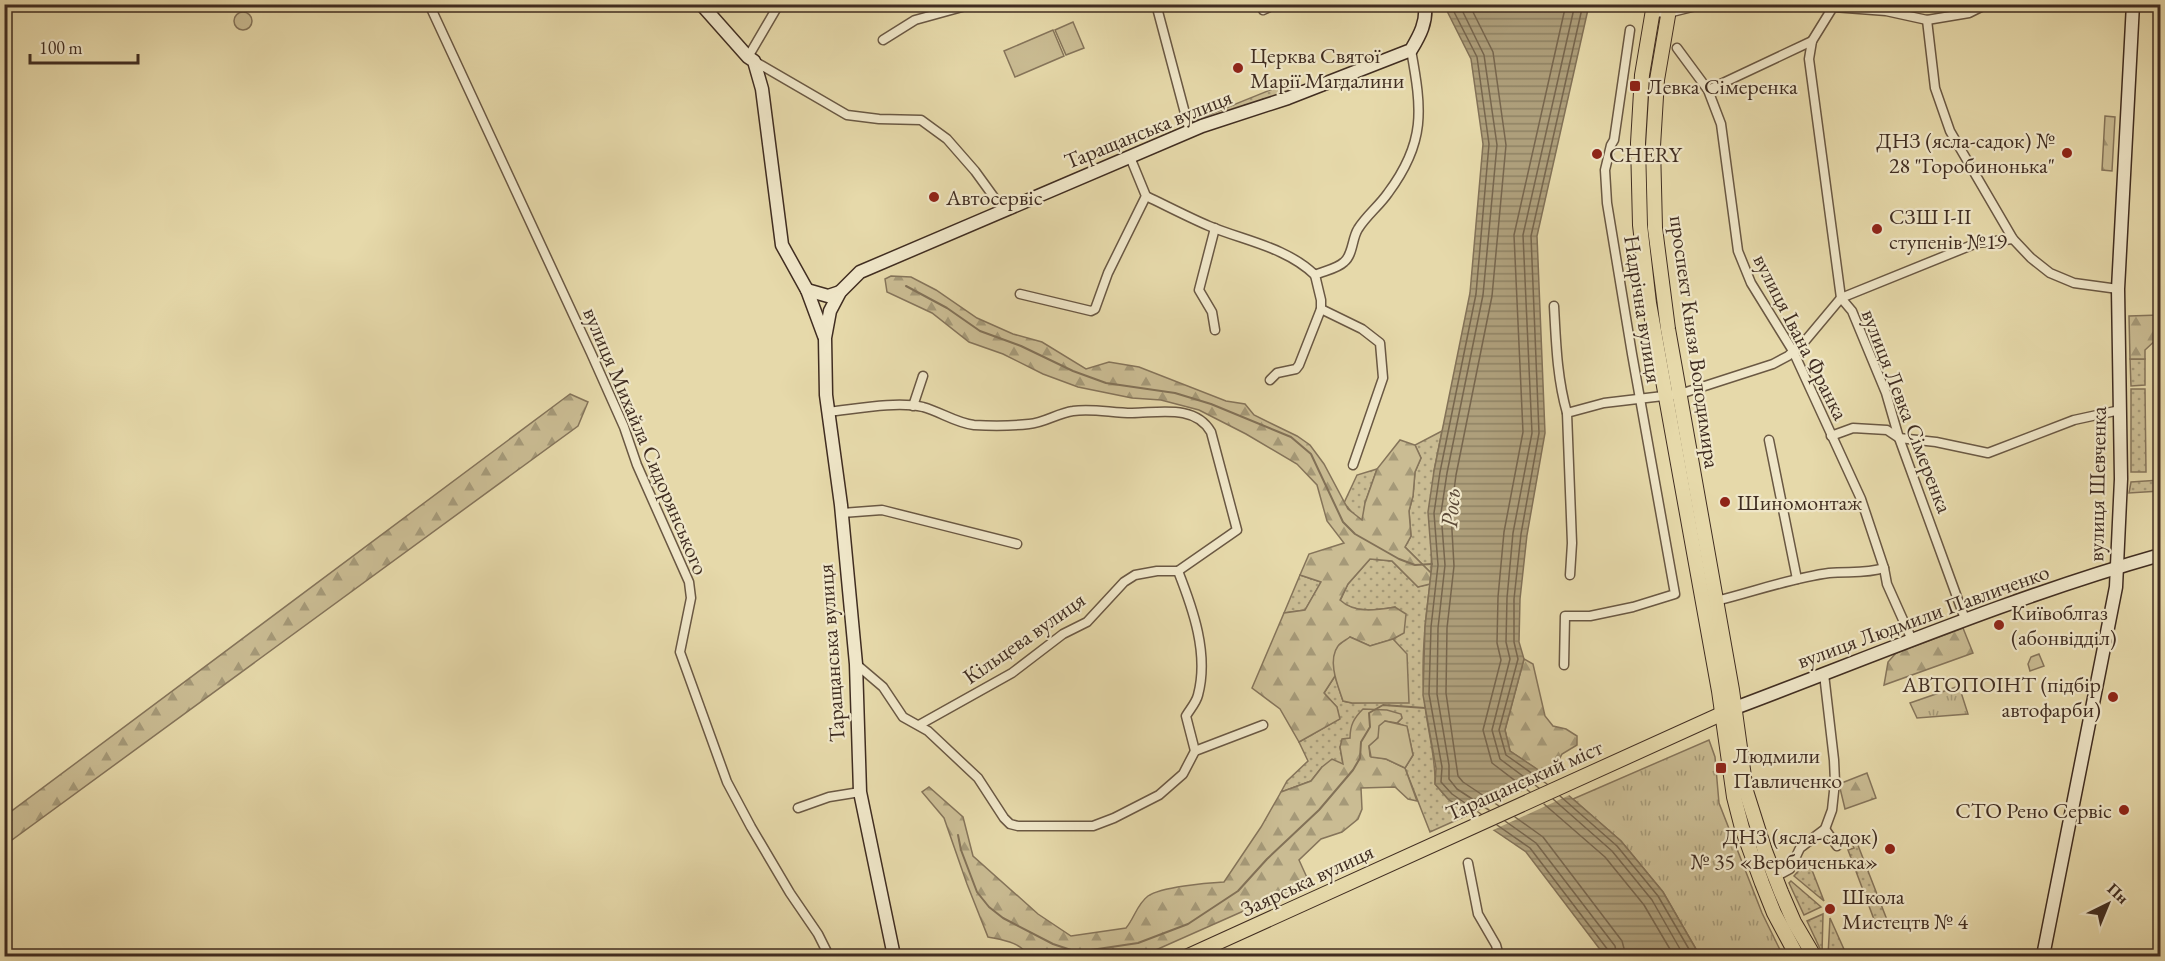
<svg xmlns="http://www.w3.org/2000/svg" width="2165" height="961" font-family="'EB Garamond',serif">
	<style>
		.grass { fill: url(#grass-dots); stroke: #85745a; stroke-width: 1.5 }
		.forest { fill: url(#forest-firs); stroke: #85745a; stroke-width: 1.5 }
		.park { fill: url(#park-tufts); stroke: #85745a; stroke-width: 1.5 }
		.garden { fill: #cabc93; stroke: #85745a; stroke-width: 1.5 }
		.water { fill: url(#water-rules); stroke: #827157; stroke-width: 1.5 }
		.pier { fill: #e6d9aa }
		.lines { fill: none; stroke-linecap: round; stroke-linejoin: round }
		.shore { stroke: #77664e; stroke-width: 1.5 }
		.stream { stroke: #827157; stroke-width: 2 }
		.street-casing { stroke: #6a5843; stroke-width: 11 }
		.secondary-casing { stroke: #402d21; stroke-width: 15 }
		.primary-casing { stroke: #402d21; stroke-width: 16 }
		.street { stroke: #efe6c8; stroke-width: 8 }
		.secondary { stroke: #efe6c8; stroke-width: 12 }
		.primary { stroke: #e6d9aa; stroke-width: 14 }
		.poi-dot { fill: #8f2418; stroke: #efe6c8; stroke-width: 2 }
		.labels { text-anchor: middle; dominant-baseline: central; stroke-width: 4.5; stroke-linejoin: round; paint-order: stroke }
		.poi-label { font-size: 22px; fill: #402d21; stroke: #efe6c8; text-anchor: start }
		.street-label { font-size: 22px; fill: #402d21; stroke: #efe6c8 }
		.water-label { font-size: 24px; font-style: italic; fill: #5c4a38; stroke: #efe6c8 }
	</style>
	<defs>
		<pattern id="grass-dots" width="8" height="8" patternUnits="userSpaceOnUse" patternTransform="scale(1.5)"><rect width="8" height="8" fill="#cabc93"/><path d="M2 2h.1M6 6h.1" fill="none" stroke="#a59978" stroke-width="1.8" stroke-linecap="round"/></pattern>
		<pattern id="forest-firs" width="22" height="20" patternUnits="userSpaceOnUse" patternTransform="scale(1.5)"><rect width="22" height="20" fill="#cabc93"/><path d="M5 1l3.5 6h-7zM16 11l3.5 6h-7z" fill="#a59978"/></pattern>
		<pattern id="park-tufts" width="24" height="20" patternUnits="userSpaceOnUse" patternTransform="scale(1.5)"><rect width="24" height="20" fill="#cabc93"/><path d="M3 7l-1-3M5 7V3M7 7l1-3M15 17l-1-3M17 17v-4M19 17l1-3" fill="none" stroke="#a59978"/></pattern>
		<pattern id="water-rules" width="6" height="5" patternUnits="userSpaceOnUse" patternTransform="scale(1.5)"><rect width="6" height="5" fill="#ae9f7b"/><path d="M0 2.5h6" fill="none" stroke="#8f8264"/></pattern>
	</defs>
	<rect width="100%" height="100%" fill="#e6d9aa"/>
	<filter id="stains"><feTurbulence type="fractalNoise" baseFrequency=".00333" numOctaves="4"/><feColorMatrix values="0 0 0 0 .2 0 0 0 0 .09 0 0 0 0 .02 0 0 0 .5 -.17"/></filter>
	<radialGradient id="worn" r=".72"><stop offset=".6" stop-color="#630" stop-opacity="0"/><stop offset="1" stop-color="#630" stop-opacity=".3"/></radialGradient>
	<g class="grass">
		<polygon points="1656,18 1661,18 1648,142 1674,389 1669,390 1646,239 1643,142 1648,75"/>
		<polygon points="1295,80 1300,90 1194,125 1191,122"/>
		<polygon points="2130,359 2145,359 2145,385 2131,386"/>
		<polygon points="2131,389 2145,389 2146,472 2131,472"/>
		<polygon points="1442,431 1434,471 1431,573 1405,547 1411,536 1409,511 1413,496 1415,472 1421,458 1415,445"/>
		<polygon points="1377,469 1365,503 1363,521 1355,516 1344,503 1357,475"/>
		<polygon points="2160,480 2160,491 2129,493 2131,482"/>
		<path d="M1370,559L1392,561L1418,587L1430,584C1425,620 1421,660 1424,696C1426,726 1436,755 1435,784L1448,799L1470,814L1430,832L1405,768L1413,755L1407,727L1397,723L1402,718L1350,738L1340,747L1343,764L1322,767L1311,781L1281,792L1287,781L1308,761L1299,742L1339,719L1337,707L1324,693L1335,676L1343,701L1352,703L1377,702L1406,654L1393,639L1404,632L1395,607C1377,610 1355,614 1340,601L1348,584Z"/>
		<polygon points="1300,575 1321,582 1305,610 1284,613"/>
		<polygon points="1854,835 1889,925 1875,922 1848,850 1854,848 1849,837"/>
		<polygon points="1810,865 1824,901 1794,876 1801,868"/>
		<polygon points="1791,881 1820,906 1821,907 1804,915 1789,883"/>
		<polygon points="1823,914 1822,953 1807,921"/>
		<polygon points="1830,918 1847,956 1828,956"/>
	</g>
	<g class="forest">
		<circle cx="243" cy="21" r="9"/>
		<polygon points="2105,116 2115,117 2112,171 2102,170"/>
		<path d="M891,276L911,277L936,290L977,318L1013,334L1042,342L1086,369L1109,362L1139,367L1226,401L1245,404L1254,415L1297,436L1310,445L1324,464L1348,509L1362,520L1365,503L1377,469L1400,440L1415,445L1421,458L1415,472L1413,496L1409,511L1411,536L1405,547L1431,573L1430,584L1418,587L1392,561L1370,559L1348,584L1340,600C1355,614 1377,610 1395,607L1406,614L1404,633L1393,639L1370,646L1350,637L1334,659L1335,676L1324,693L1337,707L1340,719L1299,742L1280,709L1252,688L1284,613L1305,610L1321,582L1300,575L1309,554L1344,543L1327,521L1317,485L1297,464L1246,434L1199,410L1161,400L1132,398L1078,387L1043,374L1003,354L969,342L932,313L887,292L885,279Z"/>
		<polygon points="2160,315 2160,336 2145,350 2145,359 2130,359 2129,316"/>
		<polygon points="570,394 588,402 578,426 5,845 5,816"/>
		<polygon points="1963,628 1973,653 1884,685 1888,662 1896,653"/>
		<polygon points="1524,659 1533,664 1545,716 1553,726 1566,729 1577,736 1577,745 1562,754 1554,770 1548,777 1510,751 1505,730"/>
		<path d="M1363,709L1387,710L1401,714L1402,718L1397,723L1385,721L1378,738L1369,746L1370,756L1386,759L1405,768L1417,801L1408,799L1395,787L1361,788L1362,809L1358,819L1342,832L1321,839L1299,860L1309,882L1149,953L1137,956H1028C1021,942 1002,940 988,937L967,884L944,818L922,792L929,787L963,817L973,856L1038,914L1071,936L1126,928C1134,919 1137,904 1148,896C1161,887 1206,883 1224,882L1261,827L1281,792L1311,781L1322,767L1332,759L1343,764L1340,747L1342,739L1350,738C1350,725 1354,718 1363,709Z"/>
		<polygon points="1867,773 1876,798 1845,809 1839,784"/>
	</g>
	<g class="park">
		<polygon points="2039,654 2044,666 2030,671 2028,664 2031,657"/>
		<polygon points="1959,686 1968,714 1917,718 1910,703"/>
		<polygon points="1709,740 1715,757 1719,803 1762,913 1783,956 1700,956 1663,892 1621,841 1573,799"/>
	</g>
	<g class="garden">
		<polygon points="1073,22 1084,48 1066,55 1055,30"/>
		<polygon points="1053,30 1064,56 1015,77 1004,51"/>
		<path d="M1350,637L1370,646L1393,639L1407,654L1409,703H1352L1343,701C1338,686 1327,661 1338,646C1340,643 1346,640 1350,637Z"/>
		<polygon points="1385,721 1407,726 1413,755 1405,768 1386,759 1371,757 1369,746 1378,738 1379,726"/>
	</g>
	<polygon class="water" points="1444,5 1589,5 1537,236 1545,433 1527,535 1520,599 1519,642 1524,659 1505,730 1510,751 1543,773 1621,841 1663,892 1700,956 1605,956 1526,852 1448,799 1435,784 1436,768 1423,695 1425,627 1432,564 1428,512 1434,471 1470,293 1483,144 1471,59"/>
	<polygon class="pier" points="1553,777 1572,794 1491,831 1467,816"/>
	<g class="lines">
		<g class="shore">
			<polyline points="1450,4 1477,57 1489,144 1476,294 1440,472 1434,513 1438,565 1431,627 1429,694 1442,767 1441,782 1452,794 1481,814"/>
			<polyline points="1459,4 1484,55 1497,145 1483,295 1447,473 1441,513 1445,565 1438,628 1437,694 1449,765 1449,779 1457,789 1489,810"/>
			<polyline points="1469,4 1493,52 1506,145 1492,296 1456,475 1451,513 1454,566 1447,628 1446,693 1458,776 1463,782 1499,806"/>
			<polyline points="1547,784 1506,755 1499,730 1518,659 1514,642 1514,599 1521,534 1539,433 1531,236 1583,4"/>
			<polyline points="1539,788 1500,759 1492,730 1510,659 1506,642 1507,598 1513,533 1532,433 1523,235 1575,4"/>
			<polyline points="1530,792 1492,763 1483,730 1501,660 1497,643 1498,597 1504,532 1523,432 1514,235 1566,4"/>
			<polyline points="1560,796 1617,846 1658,896 1693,956"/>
			<polyline points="1553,799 1612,851 1652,900 1684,956"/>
			<polyline points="1544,804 1605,857 1644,905 1674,956"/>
			<polyline points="1515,817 1543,837 1622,941 1626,956"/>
			<polyline points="1505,821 1536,843 1615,946 1617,956"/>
			<polyline points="1497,825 1530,848 1608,950 1610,956"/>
		</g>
		<g class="stream">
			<polyline points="906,286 947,308 980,331 1021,346 1073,371 1106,383 1175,393 1211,404 1291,437 1311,454 1343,522 1355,534 1399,559 1415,565 1432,564"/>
			<polyline points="958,835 961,850 977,892 989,907 1003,918 1053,944 1071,950 1091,950 1138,943 1188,924 1238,891 1267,859 1319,810 1353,770 1360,758 1361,742 1370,727 1369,713 1383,705 1425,708"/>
		</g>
		<g class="street-casing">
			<g id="street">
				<polyline points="429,4 591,353 624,427 637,465 689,582 691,598 680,652 727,782 751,827 790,893 818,934 829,956"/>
				<polyline points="992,4 1001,4"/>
				<polyline points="1156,4 1190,132"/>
				<polyline points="1260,4 1263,10 1276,4"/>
				<polyline points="1831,4 1833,7 1812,41 1809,59 1841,298 1852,311 1886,393 1899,438 1965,619"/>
				<polyline points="1833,7 1886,11 1927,20 1969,13 1987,4"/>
				<polyline points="1652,12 1668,13 1704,4"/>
				<polyline points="1927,20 1935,88 1950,131 2013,239 2031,258 2050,273 2074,283 2118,289"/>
				<polyline points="883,40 915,20 973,4"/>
				<polyline points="1677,48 1708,90 1721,124 1738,251 1751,283 1793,351 1861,499 1884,568 1887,584 1912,640"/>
				<polyline points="748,57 779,4"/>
				<polyline points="754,61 847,115 879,119 921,120 947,139 975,171 1004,211"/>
				<polyline points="1708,90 1812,41"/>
				<path d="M1146,196C1167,206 1188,217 1209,226C1245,241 1286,247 1315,275C1323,271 1337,269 1344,262C1353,255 1352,238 1358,229C1366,216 1379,206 1388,193C1426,142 1422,110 1411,50"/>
				<polyline points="1215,228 1199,290 1212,312 1215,330"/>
				<polyline points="1020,294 1091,311 1095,309 1108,273 1146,196 1130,157"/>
				<path d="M1554,306C1556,342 1557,378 1567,413"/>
				<polyline points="1321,309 1362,329 1380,343 1383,378 1353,465"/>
				<polyline points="1270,380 1277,373 1296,369 1299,365 1321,309 1321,300 1315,275"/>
				<polyline points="913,406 923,376"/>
				<path d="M828,412C856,409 896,401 923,407C941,412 956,423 974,425C992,426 1011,426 1029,424C1044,423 1058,413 1073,411C1092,408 1112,413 1132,413C1158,413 1195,404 1211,432L1237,530L1178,571"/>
				<polyline points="1831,436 1853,428 1887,430 1899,438 1936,442 1988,453 2074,420 2120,410"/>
				<polyline points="1769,440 1797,579"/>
				<polyline points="842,513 882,510 1017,544"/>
				<polyline points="1570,575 1572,543 1567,413 1604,403 1680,394 1773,364 1788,356 1805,341 1841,298 1977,243 2013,239"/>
				<path d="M1716,601C1753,592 1791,578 1829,573C1848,571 1866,574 1884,568"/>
				<polyline points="856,664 883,687 903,717 928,731 978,778 1004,818 1010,824 1018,826 1093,826 1114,818 1159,795 1183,774 1195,751 1263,725"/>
				<polyline points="1564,665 1565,616 1590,616 1633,607 1675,594 1632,354 1607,203 1605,170 1611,145 1614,140 1630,30"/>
				<path d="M919,725L1012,673L1063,634L1087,622L1124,582L1135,575L1157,571H1178C1193,609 1209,654 1198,695C1196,703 1190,709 1186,716L1195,751"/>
				<polyline points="798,808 829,797 860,792"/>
				<polyline points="1825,829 1837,846"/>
				<polyline points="1468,863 1478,914 1496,945 1499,956"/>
				<polyline points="1775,877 1790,869 1800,848 1825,829 1832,810 1835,782 1834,760 1824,674"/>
				<polyline points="1215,945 1220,956"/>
			</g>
		</g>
		<g class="secondary-casing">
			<g id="secondary">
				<polyline points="701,4 748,57 754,61 762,89 782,245 807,290 824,336"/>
				<polyline points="807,290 828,296 840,292"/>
				<path d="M1735,708C1876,655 2015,596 2160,555"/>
				<path d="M894,956L860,792L856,664L841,505L826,395L825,338L830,311L840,292L860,272L1202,126L1288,98L1411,50C1420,35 1427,22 1425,4"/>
				<polyline points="2043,956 2116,587 2121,479 2118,289 2133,4"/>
			</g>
		</g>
		<g class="primary-casing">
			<g id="primary">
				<polyline points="1654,4 1642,75 1638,143 1640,225 1649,303 1719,691 1734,797 1742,828 1762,883 1774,913 1797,956"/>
				<polyline points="1670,4 1657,80 1653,146 1655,228 1668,329 1732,690 1746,791 1765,851 1781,892 1794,922 1814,956"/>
				<polyline points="1188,956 1730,710"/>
			</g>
		</g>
		<use href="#street" class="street"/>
		<use href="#secondary" class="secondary"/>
		<use href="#primary" class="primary"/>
	</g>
	<g class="poi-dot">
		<circle cx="1238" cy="68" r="6"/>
		<rect x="1629" y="80" width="12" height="12" rx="3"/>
		<circle cx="2067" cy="153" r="6"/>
		<circle cx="1597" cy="154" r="6"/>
		<circle cx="934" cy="197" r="6"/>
		<circle cx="1877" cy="229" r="6"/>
		<circle cx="1725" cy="502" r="6"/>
		<circle cx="1999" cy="625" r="6"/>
		<circle cx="2113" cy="697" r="6"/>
		<rect x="1715" y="762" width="12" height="12" rx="3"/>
		<circle cx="2124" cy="810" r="6"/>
		<circle cx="1890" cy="849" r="6"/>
		<circle cx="1830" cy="909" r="6"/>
	</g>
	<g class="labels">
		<g class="poi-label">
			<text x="1250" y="55">Церква Святої<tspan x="1250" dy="25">Марії Магдалини</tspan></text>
			<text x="1647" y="86">Левка Сімеренка</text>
			<text x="2055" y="140" text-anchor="end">ДНЗ (ясла-садок) №<tspan x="2055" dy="25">28 "Горобинонька"</tspan></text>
			<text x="1609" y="154">CHERY</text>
			<text x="946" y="197">Автосервіс</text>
			<text x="1889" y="216">СЗШ I-II<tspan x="1889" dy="25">ступенів №19</tspan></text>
			<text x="1737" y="502">Шиномонтаж</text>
			<text x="2011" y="612">Київоблгаз<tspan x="2011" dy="25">(абонвідділ)</tspan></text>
			<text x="2101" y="684" text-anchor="end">АВТОПОІНТ (підбір<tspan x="2101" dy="25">автофарби)</tspan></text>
			<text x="1733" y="755">Людмили<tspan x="1733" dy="25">Павличенко</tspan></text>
			<text x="2112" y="810" text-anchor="end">СТО Рено Сервіс</text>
			<text x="1878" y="836" text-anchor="end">ДНЗ (ясла-садок)<tspan x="1878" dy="25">№ 35 «Вербиченька»</tspan></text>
			<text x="1842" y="896">Школа<tspan x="1842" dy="25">Мистецтв № 4</tspan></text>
		</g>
		<g class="street-label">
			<text transform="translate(1148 129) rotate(-22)">Таращанська вулиця</text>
			<text transform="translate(1643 309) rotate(81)">Надрічна вулиця</text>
			<text transform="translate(1801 337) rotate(63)">вулиця Івана Франка</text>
			<text transform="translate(1695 342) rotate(82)">проспект Князя Володимира</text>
			<text transform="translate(1907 411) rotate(69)">вулиця Левка Сімеренка</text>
			<text transform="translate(646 441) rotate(67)">вулиця Михайла Сидорянського</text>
			<text transform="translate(2097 484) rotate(-89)">вулиця Шевченка</text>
			<text transform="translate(1923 616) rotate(-20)">вулиця Людмили Павличенко</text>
			<text transform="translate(1024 638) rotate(-35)">Кільцева вулиця</text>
			<text transform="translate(831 653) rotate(-94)">Таращанська вулиця</text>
			<text transform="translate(1524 780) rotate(-24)">Таращанський міст</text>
			<text transform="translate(1307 880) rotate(-25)">Заярська вулиця</text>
		</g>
		<g class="water-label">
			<text transform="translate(1450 508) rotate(-86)">Рось</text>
		</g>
	</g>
	<rect width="2165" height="961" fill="none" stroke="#e6d9aa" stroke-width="24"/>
	<rect x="6" y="6" width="2153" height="949" fill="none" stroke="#402d21" stroke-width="3"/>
	<rect x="12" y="12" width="2141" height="937" fill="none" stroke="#402d21" stroke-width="1.5"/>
	<g transform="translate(2108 904) rotate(43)" stroke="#efe6c8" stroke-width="4.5" paint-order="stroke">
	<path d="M0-4.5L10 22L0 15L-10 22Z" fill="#402d21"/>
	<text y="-9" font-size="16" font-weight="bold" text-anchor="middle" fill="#402d21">Пн</text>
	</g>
	<path d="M30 54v9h108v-9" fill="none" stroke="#402d21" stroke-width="3"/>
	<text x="39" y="54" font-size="18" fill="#402d21" stroke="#efe6c8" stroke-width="4.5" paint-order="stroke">100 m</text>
	<rect width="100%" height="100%" filter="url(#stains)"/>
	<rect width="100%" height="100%" fill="url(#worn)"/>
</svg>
